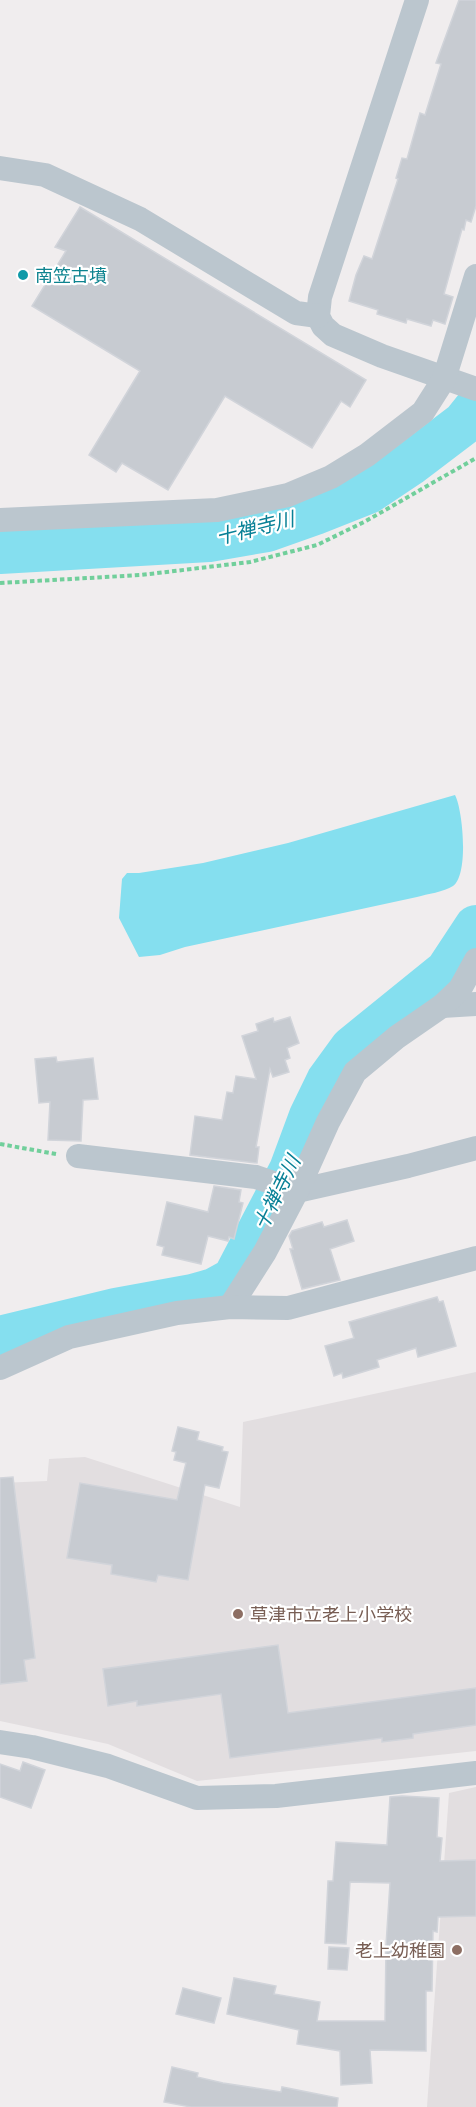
<svg xmlns="http://www.w3.org/2000/svg" width="476" height="2107" font-family="Roboto,'Noto Sans JP',sans-serif">
	<style>
		.education { fill: #e2dee0 }
		.water { fill: #85dfef }
		.lines { fill: none; stroke-linecap: round; stroke-linejoin: round }
		.river { stroke: #85dfef; stroke-width: 44 }
		.building { fill: #c7cbd1; stroke: #d1d4da; stroke-width: 1.5 }
		.path { stroke: #71cf9b; stroke-width: 4; stroke-dasharray: 4.5 3; stroke-linecap: butt }
		.minor { stroke: #bbc6ce; stroke-width: 24 }
		.culture-dot { fill: #0f9aa8; stroke: #fff; stroke-width: 2 }
		.education-dot { fill: #8d6e63; stroke: #fff; stroke-width: 2 }
		.labels { text-anchor: middle; dominant-baseline: central; stroke-width: 4.5; stroke-linejoin: round; paint-order: stroke }
		.culture-label { font-size: 18px; fill: #0d838f; stroke: #fff; text-anchor: start }
		.education-label { font-size: 18px; fill: #785e54; stroke: #fff; text-anchor: start }
		.water-label { font-size: 20px; font-style: italic; fill: #088096; stroke: #fff }
	</style>
	<rect width="100%" height="100%" fill="#f0edee"/>
	<g class="education">
		<polygon points="476,1372 476,1751 197,1781 108,1744 0,1721 0,1483 47,1481 49,1459 85,1457 240,1507 243,1422"/>
		<polygon points="476,1787 476,2107 427,2107 449,1793"/>
	</g>
	<path class="water" d="M455,795C463,810 469,875 453,886C444,892 427,894 417,897L185,947L160,955L139,957L119,918L122,879L127,873H139L203,863L288,843Z"/>
	<g class="lines">
		<g class="river">
			<polyline points="0,552 209,540 267,530 315,513 368,492 410,464 464,423 476,408"/>
			<polyline points="0,1338 116,1310 193,1296 214,1290 234,1279 291,1170 311,1116 328,1081 352,1048 447,971 476,927"/>
		</g>
	</g>
	<g class="building">
		<polygon points="459,0 476,0 476,206 471,222 466,220 464,230 462,229 444,294 453,297 445,324 433,320 431,326 407,319 406,323 377,314 378,310 349,301 356,275 364,256 372,259 398,179 396,178 402,158 407,159 420,113 425,115 441,64 436,63"/>
		<polygon points="80,207 366,380 350,407 341,401 312,448 225,396 168,490 122,463 116,472 89,455 140,371 32,306 66,251 55,247"/>
		<polygon points="290,1017 299,1043 287,1048 290,1058 285,1060 289,1072 273,1077 270,1069 256,1147 259,1147 257,1163 190,1155 195,1116 222,1120 227,1092 233,1093 236,1076 256,1079 242,1036 258,1031 256,1024 273,1018 274,1022"/>
		<polygon points="56,1057 57,1062 93,1058 98,1099 83,1100 81,1141 48,1140 50,1102 39,1103 35,1059"/>
		<polygon points="214,1186 241,1190 239,1202 243,1203 234,1239 229,1237 228,1241 208,1236 201,1264 162,1255 164,1247 157,1245 167,1202 208,1212"/>
		<polygon points="347,1220 354,1241 330,1249 340,1280 302,1289 290,1249 293,1249 289,1236 292,1231 322,1222 324,1227"/>
		<polygon points="437,1297 439,1302 443,1301 456,1346 418,1357 416,1348 377,1360 379,1367 343,1378 342,1373 334,1376 325,1346 354,1338 349,1322"/>
		<polygon points="178,1427 199,1432 197,1440 223,1447 222,1451 228,1452 219,1488 205,1485 188,1580 158,1575 156,1582 111,1574 112,1565 67,1558 80,1483 177,1500 186,1463 174,1460 176,1452 172,1451"/>
		<polygon points="13,1477 35,1658 24,1660 27,1681 0,1684 0,1478"/>
		<polygon points="278,1645 288,1713 476,1688 476,1725 413,1734 413,1738 382,1742 382,1738 230,1758 221,1694 137,1706 137,1701 108,1706 103,1669"/>
		<polygon points="23,1762 45,1770 31,1808 0,1797 0,1764 20,1771"/>
		<polygon points="402,1796 439,1798 437,1837 442,1838 440,1861 476,1860 476,1916 438,1917 437,1932 433,1931 432,1991 426,1991 426,2051 370,2050 372,2083 341,2085 340,2051 297,2044 299,2030 227,2014 234,1978 276,1986 274,1994 320,2002 317,2021 385,2021 386,1945 390,1883 350,1882 346,1944 325,1943 328,1881 333,1881 336,1842 387,1845 390,1797"/>
		<polygon points="329,1947 349,1948 347,1970 328,1969"/>
		<polygon points="183,1988 221,1998 214,2023 176,2014"/>
		<polygon points="172,2067 198,2073 197,2077 223,2083 281,2092 282,2087 338,2098 337,2107 191,2107 164,2102"/>
	</g>
	<g class="lines">
		<g class="path">
			<polyline points="0,583 141,575 250,562 317,545 366,521 476,458"/>
			<polyline points="0,1144 56,1154"/>
		</g>
		<g class="minor">
			<polyline points="417,0 320,297 318,316 323,326 333,335 382,356 476,389"/>
			<polyline points="0,168 45,175 140,219 296,313 318,316"/>
			<polyline points="0,520 217,510 288,495 331,477 367,455 423,412 444,379 476,276"/>
			<polyline points="442,1006 476,1004"/>
			<polyline points="78,1156 256,1177 297,1191 408,1166 476,1148"/>
			<polyline points="230,1307 265,1252 297,1191 328,1122 355,1072 397,1037 442,1006 460,989 476,960"/>
			<polyline points="0,1368 69,1337 177,1313 230,1307 288,1308 476,1258"/>
			<polyline points="0,1742 32,1747 108,1766 197,1798 276,1796 476,1773"/>
		</g>
	</g>
	<circle class="culture-dot" cx="23" cy="275" r="6"/>
	<g class="education-dot">
		<circle cx="238" cy="1614" r="6"/>
		<circle cx="457" cy="1950" r="6"/>
	</g>
	<g class="labels">
		<g class="culture-label">
			<text x="35" y="275">南笠古墳</text>
		</g>
		<g class="education-label">
			<text x="250" y="1614">草津市立老上小学校</text>
			<text x="445" y="1950" text-anchor="end">老上幼稚園</text>
		</g>
		<g class="water-label">
			<text transform="translate(255 528) rotate(-14)">十禅寺川</text>
			<text transform="translate(277 1193) rotate(-64)">十禅寺川</text>
		</g>
	</g>
</svg>
